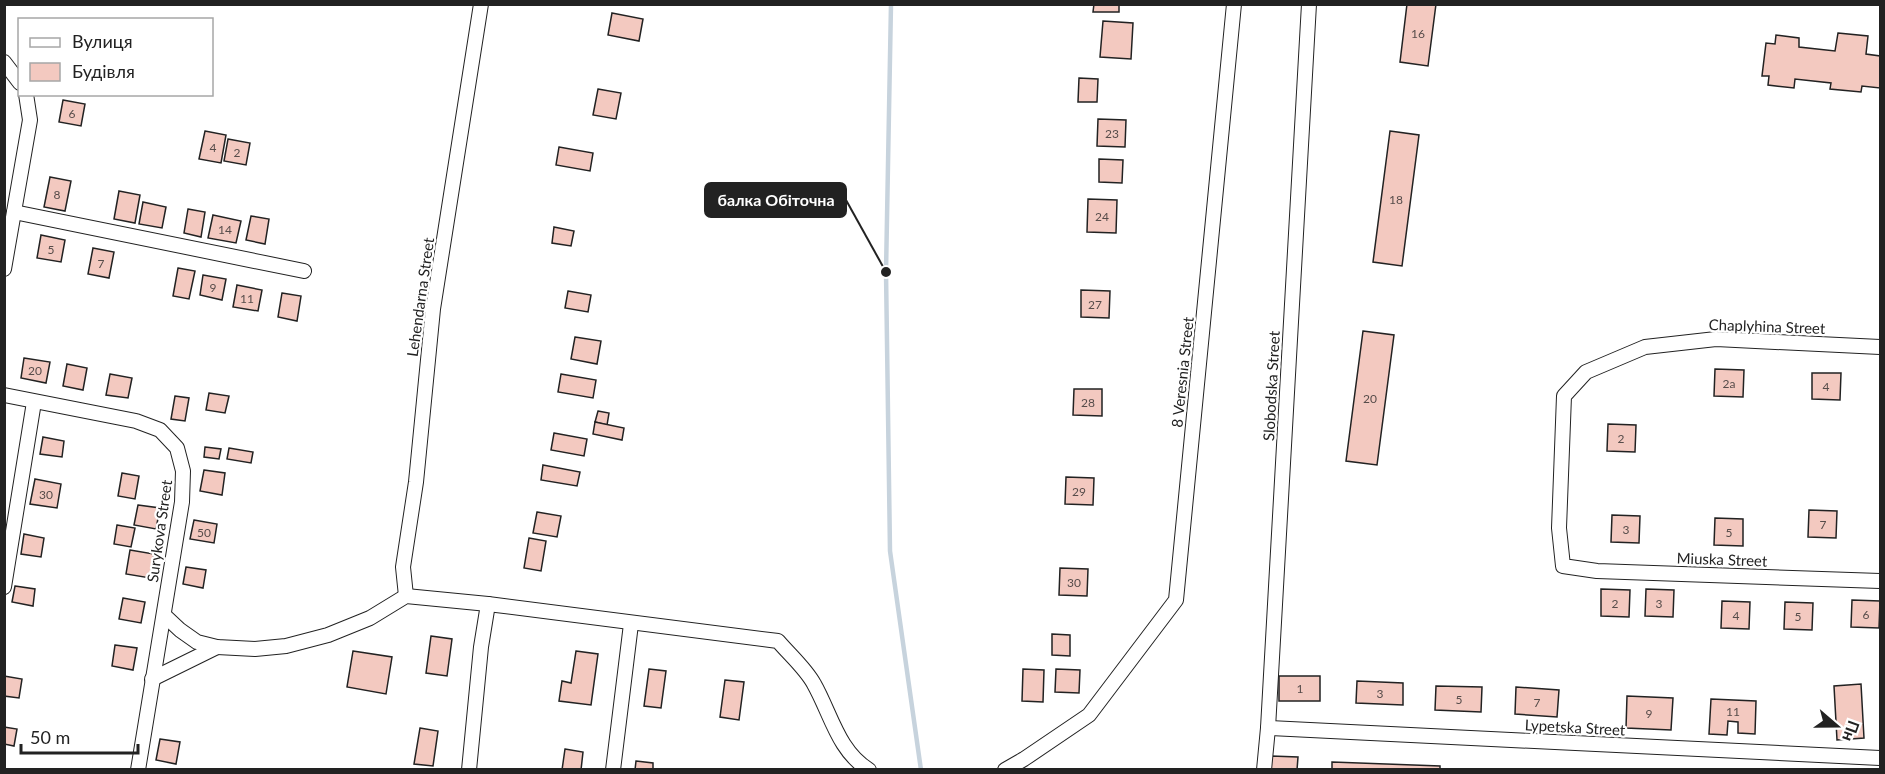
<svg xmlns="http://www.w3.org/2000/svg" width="1885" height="774" font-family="Lato,sans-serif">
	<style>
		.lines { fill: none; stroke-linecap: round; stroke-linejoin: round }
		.stream { stroke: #c7d3dd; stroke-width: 4.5 }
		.building { fill: #f3c9c0; stroke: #222; stroke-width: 1.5 }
		.minor-casing { stroke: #222; stroke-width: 16 }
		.minor { stroke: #fff; stroke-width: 14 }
		.labels { text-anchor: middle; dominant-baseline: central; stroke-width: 4.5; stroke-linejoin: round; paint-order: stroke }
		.number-label { font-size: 12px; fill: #564c4a }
		.street-label { font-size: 15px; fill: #222; stroke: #fff }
		.leader { fill: none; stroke: #222; stroke-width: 2 }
		.callout-dot { fill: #222; stroke: #fff; stroke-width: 2 }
		.callout { fill: #222; stroke: #222; stroke-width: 2 }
		.callout-label { font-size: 16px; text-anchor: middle; font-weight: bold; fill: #fff }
	</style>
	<rect width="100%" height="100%" fill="#fff"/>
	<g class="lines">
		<polyline class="stream" points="891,4 886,272 890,551 921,770"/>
	</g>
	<g class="building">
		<polygon points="1094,4 1119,4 1119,12 1093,12"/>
		<polygon points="1407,4 1436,4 1428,66 1400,62"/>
		<polygon points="612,13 643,19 639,41 608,35"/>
		<polygon points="1103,21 1133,23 1131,59 1100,57"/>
		<polygon points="1838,33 1868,36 1866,54 1880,56 1880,88 1862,86 1861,92 1830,89 1831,83 1795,79 1794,88 1768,85 1769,76 1762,76 1766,43 1775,44 1776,35 1799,38 1799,47 1835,51"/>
		<polygon points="1079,78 1098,79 1097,102 1078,102"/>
		<polygon points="598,89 621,93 616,119 593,115"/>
		<polygon points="63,100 85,104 81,126 59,122"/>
		<polygon points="1098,119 1126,120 1125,147 1097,146"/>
		<polygon points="205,131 226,135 221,163 199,159"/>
		<polygon points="1390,131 1419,135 1402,266 1373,262"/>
		<polygon points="228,139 250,143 246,165 224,161"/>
		<polygon points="559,147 593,153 590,171 556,165"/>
		<polygon points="1099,159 1123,160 1122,183 1099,182"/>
		<polygon points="50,177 71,181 65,211 44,207"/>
		<polygon points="119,191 140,195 135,223 114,219"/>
		<polygon points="1088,199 1117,200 1116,233 1087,232"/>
		<polygon points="143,202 166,207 162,228 139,224"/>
		<polygon points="188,209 205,212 201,237 184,233"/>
		<polygon points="213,215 241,221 236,243 208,238"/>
		<polygon points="251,216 269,219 265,244 246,240"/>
		<polygon points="554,227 574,231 571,246 552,243"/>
		<polygon points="41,235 65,240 61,262 37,258"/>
		<polygon points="93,248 114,252 109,278 88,274"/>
		<polygon points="178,268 195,271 189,299 173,296"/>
		<polygon points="203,275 226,279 222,300 200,295"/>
		<polygon points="237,285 262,290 258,311 233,307"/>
		<polygon points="1081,290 1110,291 1109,318 1081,317"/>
		<polygon points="568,291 591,295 588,312 565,308"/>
		<polygon points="282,293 301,296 297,321 278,317"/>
		<polygon points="1363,331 1394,335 1377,465 1346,461"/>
		<polygon points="575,337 601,341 597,364 571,359"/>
		<polygon points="24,358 50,362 46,383 21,378"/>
		<polygon points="67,364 87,368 83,390 63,386"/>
		<polygon points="1715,369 1744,370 1743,397 1714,396"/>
		<polygon points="1812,373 1841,373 1840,400 1812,399"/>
		<polygon points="110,374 132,378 128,398 106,395"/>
		<polygon points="561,374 596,380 593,398 558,392"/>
		<polygon points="1074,389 1102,389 1102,416 1073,415"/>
		<polygon points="209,393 229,396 225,413 206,410"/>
		<polygon points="175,396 189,398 185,421 171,419"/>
		<polygon points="598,411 609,413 607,425 595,422"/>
		<polygon points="595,422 624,428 622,440 593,434"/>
		<polygon points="1608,424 1636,425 1635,452 1607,451"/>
		<polygon points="554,433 587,439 584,456 551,450"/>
		<polygon points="43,437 64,441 62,457 40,454"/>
		<polygon points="205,447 221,449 219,459 204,457"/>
		<polygon points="229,448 253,452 251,463 227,459"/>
		<polygon points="543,465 580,472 577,486 541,480"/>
		<polygon points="204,470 225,473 222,495 200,491"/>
		<polygon points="122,473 139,476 135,499 118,496"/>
		<polygon points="1066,477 1094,478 1093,505 1065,504"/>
		<polygon points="35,479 61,484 57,508 30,504"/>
		<polygon points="138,505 160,508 156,529 134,525"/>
		<polygon points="1809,510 1837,511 1836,538 1808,537"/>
		<polygon points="537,512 561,516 557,537 533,533"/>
		<polygon points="1612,515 1640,516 1639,543 1611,542"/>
		<polygon points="1715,518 1743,519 1743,546 1714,545"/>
		<polygon points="194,520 217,524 214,543 190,539"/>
		<polygon points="117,525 135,528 131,547 114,544"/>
		<polygon points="24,534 44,538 41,557 21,554"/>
		<polygon points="529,538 546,541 541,571 524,568"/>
		<polygon points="130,550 154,554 150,578 126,574"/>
		<polygon points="186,567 206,570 203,588 183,584"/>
		<polygon points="1060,568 1088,569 1087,596 1059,595"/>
		<polygon points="15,586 35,589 33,606 12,602"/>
		<polygon points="1601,589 1630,590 1629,617 1601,616"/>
		<polygon points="1646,589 1674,590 1673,617 1645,616"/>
		<polygon points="123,598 145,602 141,623 119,619"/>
		<polygon points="1852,600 1880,601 1879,628 1851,627"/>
		<polygon points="1722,601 1750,602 1749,629 1721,628"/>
		<polygon points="1785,602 1813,603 1812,630 1784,629"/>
		<polygon points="1052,634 1070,635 1070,656 1052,655"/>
		<polygon points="431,636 452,639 447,676 426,673"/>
		<polygon points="115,645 137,648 133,670 112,666"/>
		<polygon points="353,651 392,657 386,694 347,687"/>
		<polygon points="576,651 598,654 591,705 559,701 562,681 571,683"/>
		<polygon points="649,669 666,671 661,708 644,706"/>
		<polygon points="1023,669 1044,670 1043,702 1022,701"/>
		<polygon points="1056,669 1080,670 1079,693 1055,692"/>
		<polygon points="4,676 22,679 19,698 4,696"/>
		<rect x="1279" y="676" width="41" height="25"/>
		<polygon points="725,680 744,682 739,720 720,717"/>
		<polygon points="1357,681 1403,683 1403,705 1356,703"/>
		<polygon points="1861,684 1864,738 1837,740 1834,686"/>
		<polygon points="1436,686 1482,687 1481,712 1435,710"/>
		<polygon points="1516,687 1559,690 1557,717 1515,714"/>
		<polygon points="1627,696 1673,698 1671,730 1626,728"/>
		<polygon points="1711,699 1756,701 1755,734 1738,733 1738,722 1728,721 1727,735 1709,734"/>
		<polygon points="4,727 17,729 14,746 4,744"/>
		<polygon points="420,728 438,731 433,766 414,764"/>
		<polygon points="160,739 180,742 176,764 156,760"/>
		<polygon points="565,749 583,752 581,770 562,770"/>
		<polygon points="1271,756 1298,757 1297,770 1270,770"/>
		<polygon points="636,761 653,763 653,770 635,770"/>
		<polygon points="1332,762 1440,766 1440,770 1332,770"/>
	</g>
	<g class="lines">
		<g class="minor-casing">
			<g id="minor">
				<polyline points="4,62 20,83"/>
				<polyline points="14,212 304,271"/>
				<polyline points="4,269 30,120 26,94"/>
				<polyline points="1880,347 1716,339 1645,347 1586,372 1564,396 1559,528 1563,566 1597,571 1880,581"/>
				<polyline points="4,395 136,421 160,430 177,448 183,471 182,502 138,770"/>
				<polyline points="4,587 34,402"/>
				<polyline points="406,596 403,567 416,482 433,309 481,4"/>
				<path d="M164,615L180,630L197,642L217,647L255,649L286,646L328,635L370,618L406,596L488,604L778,641C790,655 806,669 814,684C831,714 838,751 869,770"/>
				<polyline points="152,679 217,647"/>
				<polyline points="1268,728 1880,758"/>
				<polyline points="469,770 481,647 488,604"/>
				<polyline points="613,770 631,624"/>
				<polyline points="1005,770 1024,759 1089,715 1176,600 1234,4"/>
				<polyline points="1264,770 1268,728 1309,4"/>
			</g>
		</g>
		<use href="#minor" class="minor"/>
	</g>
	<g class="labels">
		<g class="number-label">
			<text x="1418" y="33">16</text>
			<text x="72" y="113">6</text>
			<text x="1112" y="133">23</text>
			<text x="213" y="147">4</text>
			<text x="237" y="152">2</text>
			<text x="57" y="194">8</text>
			<text x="1396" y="199">18</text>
			<text x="1102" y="216">24</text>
			<text x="225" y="229">14</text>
			<text x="51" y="249">5</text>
			<text x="101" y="263">7</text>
			<text x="213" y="287">9</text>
			<text x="247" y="298">11</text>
			<text x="1095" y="304">27</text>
			<text x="35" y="370">20</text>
			<text x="1729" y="383">2а</text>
			<text x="1826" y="386">4</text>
			<text x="1370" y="398">20</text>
			<text x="1088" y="402">28</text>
			<text x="1621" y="438">2</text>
			<text x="1079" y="491">29</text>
			<text x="46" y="494">30</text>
			<text x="1823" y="524">7</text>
			<text x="1626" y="529">3</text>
			<text x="204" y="532">50</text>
			<text x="1729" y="532">5</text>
			<text x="1074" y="582">30</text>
			<text x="1615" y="603">2</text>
			<text x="1659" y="603">3</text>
			<text x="1866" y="614">6</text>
			<text x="1736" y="615">4</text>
			<text x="1798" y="616">5</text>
			<text x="1300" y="688">1</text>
			<text x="1380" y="693">3</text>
			<text x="1459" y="699">5</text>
			<text x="1537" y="702">7</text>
			<text x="1733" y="711">11</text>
			<text x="1649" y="713">9</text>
		</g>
		<g class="street-label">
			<text transform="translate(420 297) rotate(-82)">Lehendarna Street</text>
			<text transform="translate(1767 326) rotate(2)">Chaplyhina Street</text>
			<text transform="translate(1182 372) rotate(-84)">8 Veresnia Street</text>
			<text transform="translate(1271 386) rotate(-87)">Slobodska Street</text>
			<text transform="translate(159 531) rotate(-82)">Surykova Street</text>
			<text transform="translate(1722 559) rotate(2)">Miuska Street</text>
			<text transform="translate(1575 727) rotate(3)">Lypetska Street</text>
		</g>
	</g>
	<path class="leader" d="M886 272L846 200"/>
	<circle class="callout-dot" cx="886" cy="272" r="6"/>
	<rect class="callout" x="705" y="183" width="141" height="34" rx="6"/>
	<g class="callout-label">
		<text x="776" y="206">балка Обіточна</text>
	</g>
	<rect width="1885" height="774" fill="none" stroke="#222222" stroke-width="12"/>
	<rect x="18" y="18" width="195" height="78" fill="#ffffff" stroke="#a7a7a7" stroke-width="1.5"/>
	<rect x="30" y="38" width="30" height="9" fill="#ffffff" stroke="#a7a7a7" stroke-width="1.5"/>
	<text x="72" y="48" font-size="18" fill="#222222">Вулиця</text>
	<rect x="30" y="63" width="30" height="18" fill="#f3c9c0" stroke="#a7a7a7" stroke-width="1.5"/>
	<text x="72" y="78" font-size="18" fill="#222222">Будівля</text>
	<g transform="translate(1837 726) rotate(110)" stroke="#ffffff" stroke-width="4.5" paint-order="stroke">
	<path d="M0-4.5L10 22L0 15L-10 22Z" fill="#222222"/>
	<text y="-9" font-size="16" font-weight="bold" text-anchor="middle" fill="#222222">Пн</text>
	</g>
	<path d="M21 744v9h117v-9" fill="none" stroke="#222222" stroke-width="3"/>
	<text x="30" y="744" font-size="18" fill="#222222" stroke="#ffffff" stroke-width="4.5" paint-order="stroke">50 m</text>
</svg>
